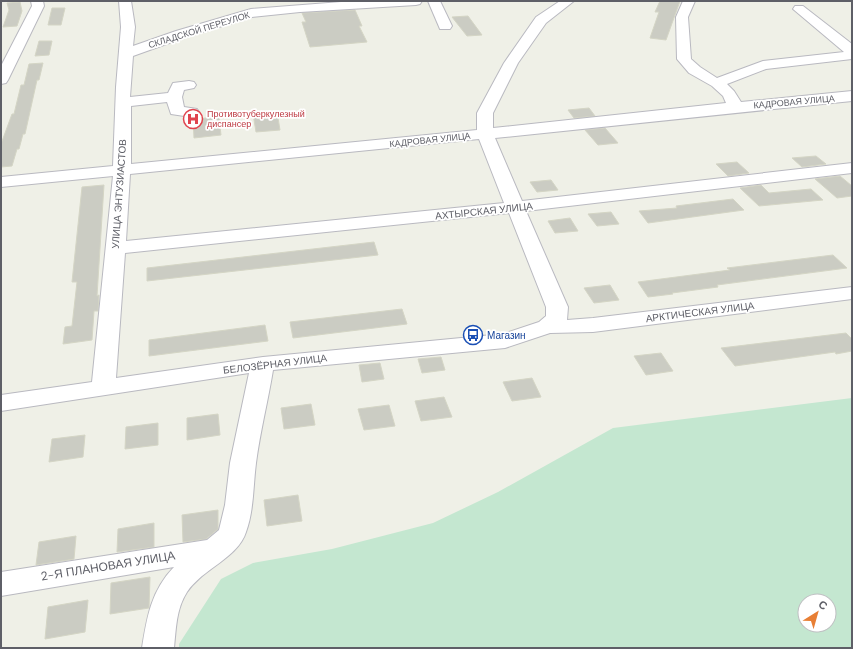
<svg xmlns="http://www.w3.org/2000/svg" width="853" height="649" font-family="'DM Sans',sans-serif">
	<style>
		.green { fill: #c4e7d0; fill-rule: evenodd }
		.building { fill: #cbccc3; stroke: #d4d5c5 }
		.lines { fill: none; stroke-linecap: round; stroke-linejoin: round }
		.minor-casing { stroke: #b9b9c0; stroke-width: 2 }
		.minor { fill: #fff; fill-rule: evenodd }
		.labels { text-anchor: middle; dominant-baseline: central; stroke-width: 3.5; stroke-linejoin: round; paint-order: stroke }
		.far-street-label { font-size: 9px; fill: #5e5f67; stroke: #fff }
		.far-health-label { font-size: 9px; fill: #be3a42; stroke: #fff; text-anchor: start }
		.street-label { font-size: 10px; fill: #5e5f67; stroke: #fff }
		.transit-label { font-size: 10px; fill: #164399; stroke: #fff; text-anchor: start }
		.near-street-label { font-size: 12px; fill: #5e5f67; stroke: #fff }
	</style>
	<rect width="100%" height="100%" fill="#eff0e7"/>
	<path class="green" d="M852,398V648H179V644L221,579L253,563L332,549L433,523L498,492L613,428ZM805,601H829V625H805Z"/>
	<g class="building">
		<polygon points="660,1 680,1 666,40 650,38 659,12 655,12"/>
		<polygon points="20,2 22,11 17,26 3,27 9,10 7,3"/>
		<polygon points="52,8 65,8 61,25 48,25"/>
		<polygon points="355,10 362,26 359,26 367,42 310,47 302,22 306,22 302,13"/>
		<polygon points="468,16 482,35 467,36 452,17"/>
		<polygon points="39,41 52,41 49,55 35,56"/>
		<polygon points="43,63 39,80 37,80 25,134 23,134 19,149 17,149 12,166 1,167 1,144 12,114 14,114 21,85 24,85 29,64"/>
		<polygon points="589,108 595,116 574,118 568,110"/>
		<polygon points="277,112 280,130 256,132 253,114"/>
		<polygon points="219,117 221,135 194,138 193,119"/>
		<polygon points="605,128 618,143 598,145 585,130"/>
		<polygon points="816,156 826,164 802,167 792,158"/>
		<polygon points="737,162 749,173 728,176 716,164"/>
		<polygon points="840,176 852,186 852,196 837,198 815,179"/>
		<polygon points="551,180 558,190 537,192 530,182"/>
		<polygon points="104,185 97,296 99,295 98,311 94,311 92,340 63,344 65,327 72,326 77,282 72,282 82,187"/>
		<polygon points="761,185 769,193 811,189 823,200 759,206 740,188"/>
		<polygon points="733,199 744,210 648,223 639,211 677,208 676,206"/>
		<polygon points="611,212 619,224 597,226 588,214"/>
		<polygon points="570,218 578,231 555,233 548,221"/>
		<polygon points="374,242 378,255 147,281 147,268"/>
		<polygon points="833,255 847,268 717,285 718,287 672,293 673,294 648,297 638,282 730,270 727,268"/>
		<polygon points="610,285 619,300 594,303 584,288"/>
		<polygon points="402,309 407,324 293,338 290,322"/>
		<polygon points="265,325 268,341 149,356 149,340"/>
		<polygon points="846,333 852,339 852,351 836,354 835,352 735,366 721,348"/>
		<polygon points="661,353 673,371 646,375 634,356"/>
		<polygon points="441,357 445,370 422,373 418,359"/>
		<polygon points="380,363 384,379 362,382 359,365"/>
		<polygon points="532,378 541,397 512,401 503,382"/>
		<polygon points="444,397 452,417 421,421 415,401"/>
		<polygon points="311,404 315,425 284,429 281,408"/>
		<polygon points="389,405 395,426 364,430 358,409"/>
		<polygon points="218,414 220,435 187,440 187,418"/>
		<polygon points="158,423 158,445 125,449 126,427"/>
		<polygon points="85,435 83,457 49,462 52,439"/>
		<polygon points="298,495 302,521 267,526 264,500"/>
		<polygon points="218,510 218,529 206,539 183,542 182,515"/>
		<polygon points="154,523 154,547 117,552 118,529"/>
		<polygon points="76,536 74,559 36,565 39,542"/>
		<polygon points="150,577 149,608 110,614 111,583"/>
		<polygon points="88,600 85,632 45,639 48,607"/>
	</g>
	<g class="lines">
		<g class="minor-casing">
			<g id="minor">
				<polygon points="31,1 43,1 44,6 8,80 6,83 1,84 1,66 32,6"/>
				<path d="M119,1H131L135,27L133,46L176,31L251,9L354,1H422L420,4L416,5L300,12L252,17L186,37L133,56L130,97L168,93L173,83L189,81L194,82L196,85L194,88L184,90L182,97L184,107L197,109L199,112L197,115L191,117L171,114L167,102L131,106V164L477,130V113L504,63L536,17L560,1H574L546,23L518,63L493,113V128L726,103L723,96L712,86L689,73L677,59L676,17L683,1H695L688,17L691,59L700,67L717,78L763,61L844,52L793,9L795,6H803L852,44V59L766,69L727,84L734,91L741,102L852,91V101L495,138L522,201L852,163V173L526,211L568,307L567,320L593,318L852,287V299L593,332L550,333L505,348L273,370C268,401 260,432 256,463C253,486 254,510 246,532C238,558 202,569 187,592C176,609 176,629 174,648H142C147,617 151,591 174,567L1,596V572L207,540L219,530L225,505L230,463L249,373L1,411V395L92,382L113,176L1,187V177L113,166L116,87L121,27ZM479,139L504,203L126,241L130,174ZM509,213L546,307V316L539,322L503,334L263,357L116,378L125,253Z"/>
				<polygon points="428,1 440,1 452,26 450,29 440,29"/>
			</g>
		</g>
		<use href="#minor" class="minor"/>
	</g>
	<defs>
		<g id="hospital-ring" transform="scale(1)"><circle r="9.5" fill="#fff" stroke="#e0444e" stroke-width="1.5"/><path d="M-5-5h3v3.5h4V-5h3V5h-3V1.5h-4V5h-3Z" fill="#e0444e"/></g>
		<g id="bus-ring" transform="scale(1)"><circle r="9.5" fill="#fff" stroke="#1a4fb4" stroke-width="1.5"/><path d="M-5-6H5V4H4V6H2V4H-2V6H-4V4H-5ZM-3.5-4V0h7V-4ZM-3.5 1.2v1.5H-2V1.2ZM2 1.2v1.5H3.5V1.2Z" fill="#1a4fb4"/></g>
	</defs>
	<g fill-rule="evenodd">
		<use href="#hospital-ring" x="193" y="119"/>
		<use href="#bus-ring" x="473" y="335"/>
	</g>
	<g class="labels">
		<g class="far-street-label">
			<text transform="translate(199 30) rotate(-17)">СКЛАДСКОЙ ПЕРЕУЛОК</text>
			<text transform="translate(794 102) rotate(-5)">КАДРОВАЯ УЛИЦА</text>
			<text transform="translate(430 140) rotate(-6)">КАДРОВАЯ УЛИЦА</text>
		</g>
		<g class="far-health-label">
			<text x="207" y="114">Противотуберкулезный<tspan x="207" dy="10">диспансер</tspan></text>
		</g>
		<g class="street-label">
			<text transform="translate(119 194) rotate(-86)">УЛИЦА ЭНТУЗИАСТОВ</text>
			<text transform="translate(484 211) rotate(-6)">АХТЫРСКАЯ УЛИЦА</text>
			<text transform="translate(700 312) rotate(-7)">АРКТИЧЕСКАЯ УЛИЦА</text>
			<text transform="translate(275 364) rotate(-7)">БЕЛОЗЁРНАЯ УЛИЦА</text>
		</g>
		<g class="transit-label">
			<text x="487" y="335">Магазин</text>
		</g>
		<g class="near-street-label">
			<text transform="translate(108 566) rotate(-9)">2-Я ПЛАНОВАЯ УЛИЦА</text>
		</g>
	</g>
	<rect width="853" height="649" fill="none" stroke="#5e5f67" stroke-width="4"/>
	<g transform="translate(817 613) rotate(37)"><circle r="19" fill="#ffffff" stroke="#bfbfc2"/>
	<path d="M0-3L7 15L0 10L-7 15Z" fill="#e87f35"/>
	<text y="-6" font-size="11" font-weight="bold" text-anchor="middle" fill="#5e5f67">С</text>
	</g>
</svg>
